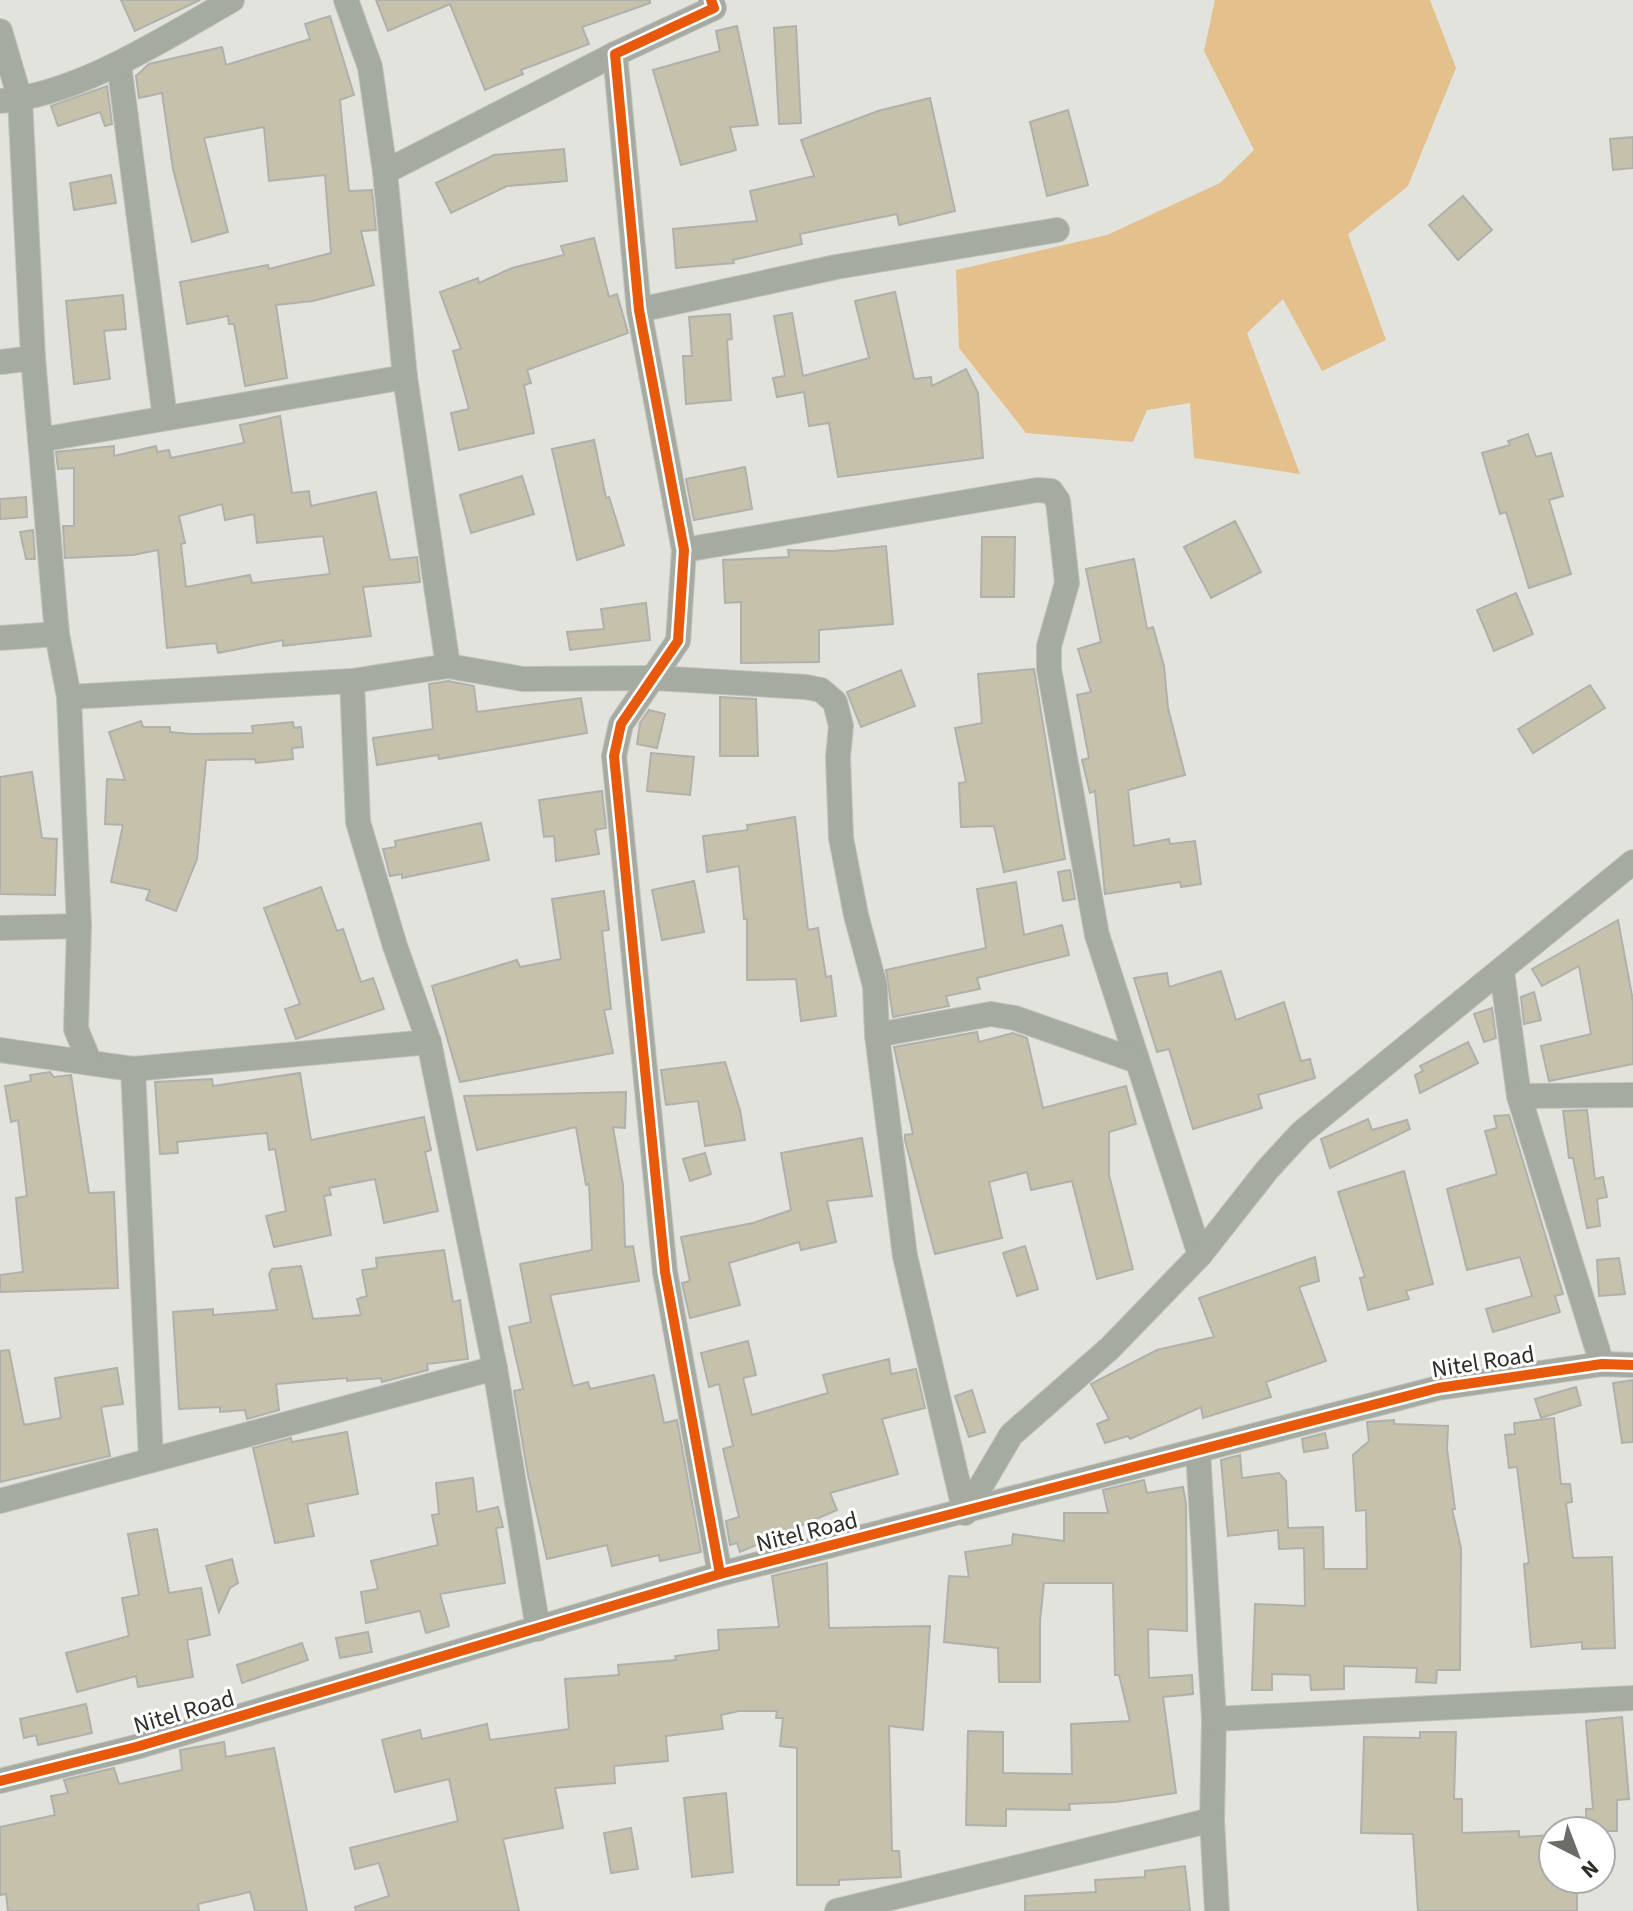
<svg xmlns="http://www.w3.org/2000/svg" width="1633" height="1911" font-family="'Source Sans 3',sans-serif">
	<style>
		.forest { fill: #e3c08c }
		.building { fill: #c6c1aa; stroke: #b0b0ac; stroke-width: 2; fill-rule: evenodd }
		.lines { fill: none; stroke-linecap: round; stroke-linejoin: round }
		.minor-casing { stroke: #c1c1bd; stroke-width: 26 }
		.minor { stroke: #a5aba1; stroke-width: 24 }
		.cycleway-casing { stroke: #fff; stroke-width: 15 }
		.cycleway { stroke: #e8590c; stroke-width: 10 }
		.labels { text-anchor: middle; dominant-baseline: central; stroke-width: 6; stroke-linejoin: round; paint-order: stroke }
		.street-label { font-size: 24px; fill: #2d2d29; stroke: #fff }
	</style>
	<rect width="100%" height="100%" fill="#e2e3dd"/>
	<polygon class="forest" points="1215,0 1430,0 1456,68 1408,186 1348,234 1386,340 1322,371 1283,299 1247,333 1300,474 1194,458 1190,403 1147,410 1133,442 1026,433 959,348 956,270 1107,235 1220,183 1254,150 1204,51"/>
	<g class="building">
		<polygon points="121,0 200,0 135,31"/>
		<polygon points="376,0 650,0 650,3 582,27 589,44 521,70 523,74 485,90 450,4 388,31"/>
		<polygon points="330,16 354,95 340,100 349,191 372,190 376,230 361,231 374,285 313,301 276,305 287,378 245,386 234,324 229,324 228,316 187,324 180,282 268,265 269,269 331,253 325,175 269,181 264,127 204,138 228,232 192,242 173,169 162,93 139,98 136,76 149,64 222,47 226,65 310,39 305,24"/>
		<polygon points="737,26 758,125 730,127 736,150 681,165 653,70 720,51 716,31"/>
		<polygon points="796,26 801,123 779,124 774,28"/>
		<polygon points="107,86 112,124 105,126 100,112 58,126 51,106"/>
		<polygon points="930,98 955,211 899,225 897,214 800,234 802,244 733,260 734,263 676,268 673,229 757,221 750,191 814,176 801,140 878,111"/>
		<polygon points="1068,110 1088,185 1047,196 1030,122"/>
		<polygon points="1633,137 1633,168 1613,170 1610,139"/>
		<polygon points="564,149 567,181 507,186 451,213 436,183 494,155"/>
		<polygon points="111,175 116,203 74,210 70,183"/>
		<polygon points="1463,196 1492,230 1458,260 1429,225"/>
		<polygon points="594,238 609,297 617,294 628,333 527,370 531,383 524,385 534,433 459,450 451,413 469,409 453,351 461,349 440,292 478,278 479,283 512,268 564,255 561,246"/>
		<polygon points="895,292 914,379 931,377 932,386 966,369 978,393 983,458 838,477 829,423 809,426 804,392 777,397 773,378 785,376 774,316 792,313 803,376 869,358 855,301"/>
		<polygon points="123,295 126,329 104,331 110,379 74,384 66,301"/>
		<polygon points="730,314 732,339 727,340 731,400 686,404 683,356 692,356 689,317"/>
		<path d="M280,416L292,493L309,491L311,506L376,492L390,560L417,557L420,582L363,587L371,636L283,646V640L218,653L216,643L167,648L158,550L133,555L65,558L63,526H74V468L58,469L56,452L114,446V456L156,446L157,452L169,450L171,458L244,443L240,425ZM222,504L225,520L254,514L257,543L323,536L330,574L252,583L250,575L186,587L181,544L185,543L179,516Z"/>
		<polygon points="1528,434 1536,457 1551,453 1563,496 1549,500 1571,574 1529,588 1506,512 1500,514 1482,453 1510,445 1508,441"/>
		<polygon points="594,440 606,498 609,497 624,545 577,560 552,449"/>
		<polygon points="745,467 752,509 694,520 686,479"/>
		<polygon points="522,476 534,514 471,533 460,495"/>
		<polygon points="26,497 27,517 0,519 0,499"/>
		<polygon points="1235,521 1261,572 1211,598 1184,547"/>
		<polygon points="33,530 35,559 26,559 20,532"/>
		<polygon points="982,537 1015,537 1014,597 981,597"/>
		<polygon points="886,546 893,624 819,630 819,662 741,663 741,602 725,603 723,560 789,557 788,550 832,551"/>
		<polygon points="1134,559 1147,629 1153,627 1164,666 1168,708 1185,775 1128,790 1134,846 1169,839 1170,844 1195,841 1201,884 1181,887 1180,882 1105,894 1095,791 1090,793 1082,760 1089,758 1077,695 1091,692 1078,649 1101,642 1086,569"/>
		<polygon points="1516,593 1533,634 1494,651 1477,610"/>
		<polygon points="646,603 650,640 570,650 567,632 604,629 601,609"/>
		<polygon points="1034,669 1065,859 1004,872 994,826 961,827 959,783 966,782 955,728 982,723 978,674"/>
		<polygon points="901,670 915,706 861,727 847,692"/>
		<polygon points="448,681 474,686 477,712 581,698 587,733 439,759 438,755 377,765 373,738 433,729 429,684"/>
		<polygon points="1590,685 1605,708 1533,753 1518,729"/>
		<polygon points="720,697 756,699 758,756 720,756"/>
		<polygon points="649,710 665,714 657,748 637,744 640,723"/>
		<polygon points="141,721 143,727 170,727 170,732 191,734 253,733 252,726 293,722 294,728 301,727 303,747 292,748 293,759 256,763 255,759 206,760 197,859 176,911 146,900 150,890 111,882 123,825 105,824 107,779 125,780 109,732"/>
		<polygon points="651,753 694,757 690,795 647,791"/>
		<polygon points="32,772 42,838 57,839 55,895 0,894 0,777"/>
		<polygon points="602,791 606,828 595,830 599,854 556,861 554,836 544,837 539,800"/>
		<polygon points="795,817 808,930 818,928 826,977 831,976 836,1016 801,1021 796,979 747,980 747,919 744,919 739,866 707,872 703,836 748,830 747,825"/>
		<polygon points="481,823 489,860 402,878 402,874 390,876 383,849 396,847 395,841"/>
		<polygon points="1070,870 1075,899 1063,901 1058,872"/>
		<polygon points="694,881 704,932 662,940 652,890"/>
		<polygon points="1016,882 1024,935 1062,925 1069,955 977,978 980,989 946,996 949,1006 893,1017 886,970 986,948 977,889"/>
		<polygon points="321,887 337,931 343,929 361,982 373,978 384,1009 296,1039 285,1009 300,1004 264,908"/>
		<polygon points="604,891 609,930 602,931 611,1009 604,1010 613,1053 460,1082 432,986 517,960 520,967 561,959 552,899"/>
		<polygon points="1618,920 1633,1001 1633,1064 1549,1081 1541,1046 1591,1034 1579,966 1542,986 1532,969"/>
		<polygon points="1221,971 1236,1020 1284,1002 1301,1061 1310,1059 1315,1078 1258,1095 1262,1108 1193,1129 1169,1049 1157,1052 1134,978 1167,973 1169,987"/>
		<polygon points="1534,992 1541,1020 1524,1024 1521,997"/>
		<polygon points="1492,1008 1496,1038 1484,1042 1474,1014"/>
		<polygon points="977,1032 979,1042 1013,1033 1027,1038 1043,1108 1126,1086 1136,1124 1109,1132 1109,1175 1133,1269 1097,1279 1072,1181 1031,1190 1027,1172 989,1182 1002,1238 935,1254 905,1140 905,1135 913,1134 894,1047"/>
		<polygon points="1468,1042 1478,1063 1420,1093 1415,1075 1423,1071 1420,1066"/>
		<polygon points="725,1062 740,1110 745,1140 705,1146 698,1101 666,1105 661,1070"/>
		<polygon points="50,1072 54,1077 71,1075 89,1193 114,1192 118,1288 0,1292 0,1275 23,1272 16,1198 27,1196 18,1120 11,1122 5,1086 31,1081 30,1075"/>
		<polygon points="300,1073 311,1140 424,1117 431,1150 425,1152 438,1211 384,1223 375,1179 329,1188 331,1195 324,1196 331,1235 274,1247 266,1216 286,1211 275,1149 269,1150 267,1133 177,1142 178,1153 160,1154 155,1082 212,1079 213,1086"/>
		<polygon points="626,1092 625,1128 613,1127 623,1185 625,1247 633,1246 639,1281 550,1295 573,1386 588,1382 590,1389 654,1375 664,1423 677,1420 701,1552 660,1561 659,1555 612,1566 607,1545 547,1559 528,1475 514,1391 523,1389 509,1327 531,1322 520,1264 592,1250 589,1184 586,1185 576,1127 477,1150 464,1096"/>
		<polygon points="1587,1110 1595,1179 1603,1177 1607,1197 1597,1199 1600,1226 1587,1228 1573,1158 1569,1158 1563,1111"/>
		<polygon points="1509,1115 1563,1294 1555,1296 1560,1312 1493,1332 1486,1309 1532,1296 1520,1257 1467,1270 1447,1189 1497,1174 1485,1131 1497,1128 1494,1116"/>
		<polygon points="1368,1119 1372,1130 1407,1120 1410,1129 1330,1168 1321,1139"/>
		<polygon points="862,1138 872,1196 827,1201 836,1242 801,1250 799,1242 729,1263 740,1305 690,1318 682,1283 690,1281 681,1237 753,1223 791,1210 781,1153"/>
		<polygon points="705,1153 711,1174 690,1181 683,1159"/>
		<polygon points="1404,1171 1433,1284 1406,1291 1409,1299 1368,1310 1360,1278 1365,1277 1338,1192"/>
		<polygon points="1025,1246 1038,1289 1017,1296 1003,1253"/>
		<polygon points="444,1250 453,1302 460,1300 468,1359 427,1364 428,1370 382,1382 381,1378 347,1381 347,1378 276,1384 279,1410 247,1419 245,1410 220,1412 220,1407 179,1409 173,1312 213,1309 213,1315 277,1310 269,1274 272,1269 301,1266 313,1319 361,1315 357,1299 367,1296 362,1270 377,1268 376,1258"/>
		<polygon points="1315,1257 1319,1281 1299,1287 1326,1361 1266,1382 1271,1397 1203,1418 1201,1407 1130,1439 1128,1436 1105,1443 1097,1424 1109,1419 1091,1384 1157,1350 1214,1337 1199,1298"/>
		<polygon points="1619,1258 1625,1294 1599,1296 1597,1260"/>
		<polygon points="748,1341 756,1375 743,1378 752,1415 828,1393 823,1375 889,1359 891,1374 916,1369 925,1408 882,1419 898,1474 830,1493 837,1510 740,1552 737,1543 730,1545 726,1521 739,1517 723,1449 733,1446 719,1384 709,1387 701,1353"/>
		<polygon points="9,1350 24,1425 61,1418 55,1378 117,1368 123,1404 101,1407 110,1456 0,1482 0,1351"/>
		<polygon points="1633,1380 1633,1442 1622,1443 1613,1383"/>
		<polygon points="1576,1387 1581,1405 1541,1418 1535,1399"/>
		<polygon points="972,1390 985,1432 969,1437 955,1396"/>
		<polygon points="1554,1418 1561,1484 1570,1484 1572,1502 1566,1503 1573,1558 1612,1557 1615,1648 1582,1649 1582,1642 1531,1647 1524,1564 1529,1563 1517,1467 1509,1468 1505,1435 1515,1434 1514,1423"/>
		<polygon points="1394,1420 1394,1424 1448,1426 1447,1449 1455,1509 1452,1509 1461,1548 1460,1670 1437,1670 1436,1683 1416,1682 1417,1668 1344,1666 1344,1689 1311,1690 1310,1675 1272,1674 1272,1690 1252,1690 1255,1604 1305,1606 1304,1548 1279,1549 1278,1530 1228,1536 1221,1460 1240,1455 1242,1478 1279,1473 1286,1481 1288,1528 1323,1527 1324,1569 1367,1569 1366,1510 1356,1511 1353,1455 1369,1441 1367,1422"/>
		<polygon points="347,1432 358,1494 307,1504 314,1536 275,1543 253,1448 291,1438 292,1442"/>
		<polygon points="1325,1433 1328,1448 1304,1452 1302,1439"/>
		<polygon points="473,1478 477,1512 498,1507 503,1527 496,1528 505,1583 440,1594 449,1626 426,1633 420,1611 366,1623 361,1592 378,1589 371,1561 438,1545 432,1515 439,1514 436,1483"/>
		<polygon points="1144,1480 1147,1493 1183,1487 1186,1504 1187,1631 1148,1629 1149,1678 1192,1675 1193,1694 1163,1697 1176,1793 1116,1802 1069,1804 1070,1810 1006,1809 1006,1826 966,1825 968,1731 1003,1732 1003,1773 1072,1774 1071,1724 1130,1721 1119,1675 1115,1675 1113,1583 1044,1583 1040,1621 1040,1682 999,1682 998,1648 944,1642 949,1576 969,1577 965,1552 1012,1545 1013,1534 1064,1541 1064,1513 1108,1513 1103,1490"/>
		<polygon points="157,1529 169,1593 201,1588 210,1635 187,1640 193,1677 138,1687 136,1676 77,1692 66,1653 129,1636 122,1598 139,1595 128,1534"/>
		<polygon points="232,1559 238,1583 230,1588 219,1612 206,1566"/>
		<polygon points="827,1563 829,1628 930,1626 923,1730 889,1726 892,1851 899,1851 901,1877 839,1880 839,1885 797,1885 797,1748 780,1746 783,1718 776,1718 777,1711 739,1711 721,1715 723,1729 666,1736 668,1761 614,1766 615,1783 555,1788 563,1828 503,1839 519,1911 356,1911 355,1907 389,1896 379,1863 355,1869 350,1848 458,1821 449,1779 395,1792 382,1740 420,1730 422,1739 487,1724 490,1740 569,1729 565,1679 619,1675 618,1665 676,1660 675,1656 719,1650 718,1630 779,1627 772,1576"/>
		<polygon points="368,1632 372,1652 340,1658 336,1638"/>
		<polygon points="302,1643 308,1660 242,1683 237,1665"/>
		<polygon points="86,1704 92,1733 38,1745 36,1735 24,1738 20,1719"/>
		<polygon points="1622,1717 1629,1799 1617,1800 1617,1831 1586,1831 1586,1809 1593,1809 1586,1721"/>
		<polygon points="1420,1732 1456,1732 1454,1799 1462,1799 1462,1833 1519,1831 1519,1837 1553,1835 1553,1885 1577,1884 1577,1911 1418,1911 1413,1834 1361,1833 1364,1737 1420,1738"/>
		<polygon points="224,1742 226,1757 274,1748 307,1911 255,1911 250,1892 198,1904 199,1911 8,1911 6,1894 0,1895 0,1827 55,1815 51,1796 68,1793 64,1780 114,1768 119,1784 182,1770 180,1750"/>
		<polygon points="726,1793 733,1872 692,1877 684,1798"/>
		<polygon points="631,1828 638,1869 611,1873 604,1833"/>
		<polygon points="1185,1866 1190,1911 1025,1911 1025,1896 1096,1892 1095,1880 1145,1877 1145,1871"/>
	</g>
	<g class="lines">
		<g class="minor-casing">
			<g id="minor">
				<polyline points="346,0 370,67 385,172 405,377 448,666"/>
				<polyline points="711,0 714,8 615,54 639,310 684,550 678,641 621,724 614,756 665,1272 720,1574"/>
				<polyline points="0,31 20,99 33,358 57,634 69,697 79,926 76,1029 90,1063 133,1069 151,1459"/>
				<polyline points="119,64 165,418"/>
				<path d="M0,101C78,95 165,38 232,0"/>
				<polyline points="385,172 615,54"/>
				<polyline points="639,310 836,267 1057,230"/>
				<polyline points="0,362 33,358"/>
				<polyline points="40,440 405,377"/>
				<polyline points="684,550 1037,490 1051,491 1058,501 1067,583 1049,646 1049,669 1097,935 1200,1255"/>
				<polyline points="0,638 57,634"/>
				<polyline points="352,681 358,822 395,946 429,1042 495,1368 538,1629"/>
				<polyline points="69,697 352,681 448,666 523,679 655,678 806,687 821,690 835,702 841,726 838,757 841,838 856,915 875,986 877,1035 905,1256 965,1513"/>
				<polyline points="0,928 79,926"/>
				<polyline points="1502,972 1519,1096 1602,1364"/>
				<polyline points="877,1035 991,1014 1015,1018 1137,1061"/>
				<polyline points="0,1050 90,1063"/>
				<polyline points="133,1069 429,1042"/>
				<polyline points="1519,1096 1633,1095"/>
				<polyline points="1198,1451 1214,1719 1212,1820 1217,1911"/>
				<polyline points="0,1501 495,1368"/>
				<polyline points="965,1513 1011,1435 1110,1348 1200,1255 1267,1170 1301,1133 1633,862"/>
				<polyline points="1214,1719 1633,1698"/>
				<polyline points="0,1781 136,1747 720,1574 1438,1388 1602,1364 1633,1365"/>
				<polyline points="837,1911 1212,1820"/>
			</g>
		</g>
		<use href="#minor" class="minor"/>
		<g class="cycleway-casing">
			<g id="cycleway">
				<polyline points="711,0 714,8 615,54 639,310 684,550 678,641 621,724 614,756 665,1272 720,1574"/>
				<polyline points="0,1781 136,1747 720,1574 1438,1388 1602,1364 1633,1365"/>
			</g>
		</g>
		<use href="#cycleway" class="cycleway"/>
	</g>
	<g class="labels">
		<g class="street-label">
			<text transform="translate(1483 1362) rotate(-9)">Nitel Road</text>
			<text transform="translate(807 1532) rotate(-14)">Nitel Road</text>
			<text transform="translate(184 1712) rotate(-16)">Nitel Road</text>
		</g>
	</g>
	<g transform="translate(1577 1855) rotate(138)"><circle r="38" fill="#ffffff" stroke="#ababa9" stroke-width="2"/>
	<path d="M0-6L14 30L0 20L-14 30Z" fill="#6c6d68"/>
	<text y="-12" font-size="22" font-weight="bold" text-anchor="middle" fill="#2d2d29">N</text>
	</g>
</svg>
